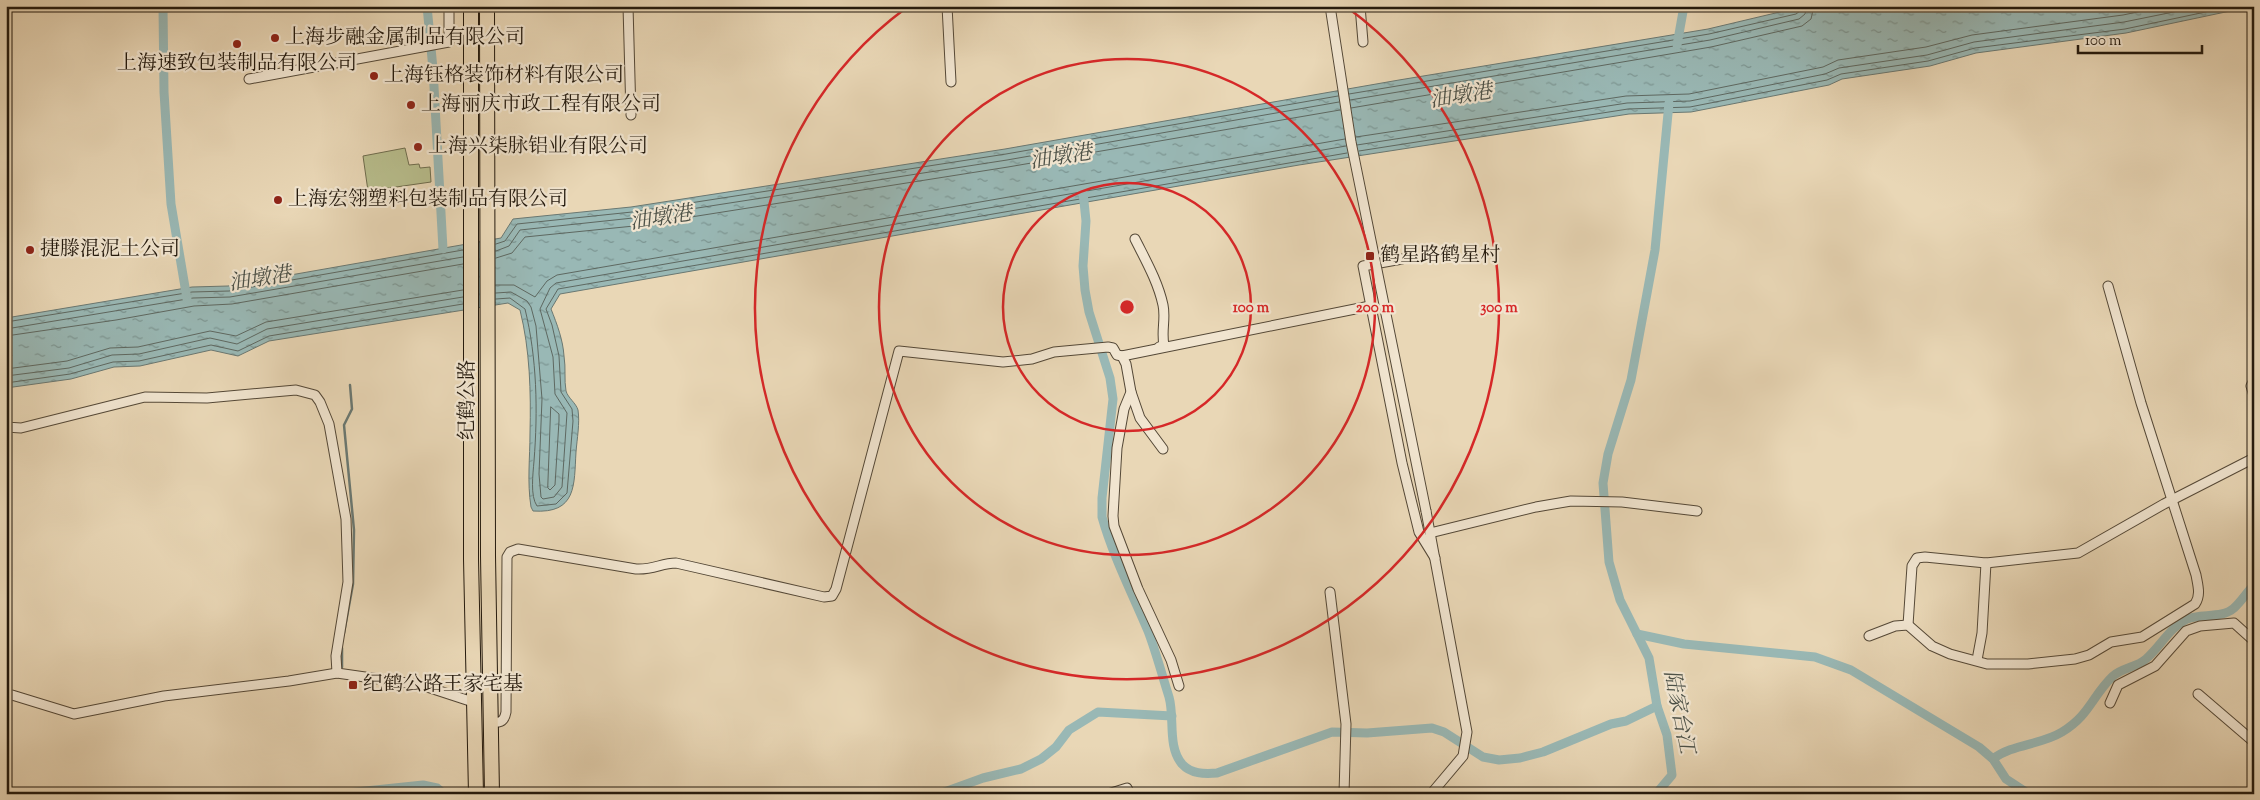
<svg xmlns="http://www.w3.org/2000/svg" width="2260" height="800" font-family="'Sorts Mill Goudy','Noto Serif SC',serif">
	<style>
		.green { fill: #b8be8d; stroke: #6e6c4d }
		.water { fill: url(#water-ripples); stroke: #6a7872 }
		.lines { fill: none; stroke-linecap: round; stroke-linejoin: round }
		.shore { stroke: #5e6861; stroke-width: 1 }
		.stream { stroke: #6a7872; stroke-width: 2.5 }
		.canal { stroke: #99b8b5; stroke-width: 9 }
		.street-casing { stroke: #544837; stroke-width: 11 }
		.primary-casing { stroke: #23190d; stroke-width: 16 }
		.street { stroke: #f1e5d0; stroke-width: 9 }
		.primary { stroke: #e9d7b6; stroke-width: 14 }
		.street-bridge-casing { stroke: #544837; stroke-width: 11; stroke-linecap: butt }
		.street-bridge { stroke: #f1e5d0; stroke-width: 9 }
		.ring { fill: none; stroke: #d62828; stroke-width: 2.5 }
		.poi-dot { fill: #8f2418; stroke: #f1e5d0; stroke-width: 2 }
		.labels { text-anchor: middle; dominant-baseline: central; stroke-width: 4.5; stroke-linejoin: round; paint-order: stroke }
		.poi-label { font-size: 20px; fill: #23190d; stroke: #f1e5d0; text-anchor: start }
		.street-label { font-size: 20px; fill: #23190d; stroke: #f1e5d0 }
		.water-label { font-size: 21px; font-style: italic; fill: #4c5148; stroke: #f1e5d0 }
		.centre { fill: #d62828; stroke: #f1e5d0; stroke-width: 2.5 }
		.ring-label { font-size: 15px; text-anchor: middle; font-weight: bold; fill: #d62828; stroke: #f1e5d0; stroke-width: 4.5; stroke-linejoin: round; paint-order: stroke }
	</style>
	<defs>
		<pattern id="water-ripples" width="26" height="14" patternUnits="userSpaceOnUse" patternTransform="scale(1.25)"><rect width="26" height="14" fill="#99b8b5"/><path d="M2 4q2-2 4 0t4 0M15 11q2-2 4 0t4 0" fill="none" stroke="#7c9592"/></pattern>
	</defs>
	<rect width="100%" height="100%" fill="#e9d7b6"/>
	<filter id="stains"><feTurbulence type="fractalNoise" baseFrequency=".004" numOctaves="4"/><feColorMatrix values="0 0 0 0 .2 0 0 0 0 .09 0 0 0 0 .02 0 0 0 .5 -.17"/></filter>
	<radialGradient id="worn" r=".72"><stop offset=".6" stop-color="#630" stop-opacity="0"/><stop offset="1" stop-color="#630" stop-opacity=".3"/></radialGradient>
	<polygon class="green" points="405,148 409,165 419,164 420,168 430,167 431,182 368,191 363,156"/>
	<path class="water" d="M1805,6H2254L2126,33L1976,53L1930,66L1842,79L1829,85L1691,112L1629,114L1299,165L560,294L551,309C557,324 563,340 564,356C566,368 564,380 566,391C568,398 576,403 578,410C580,423 577,439 576,452C574,485 577,514 533,511L531,507C527,482 530,458 530,433C531,392 530,350 520,310L508,303L269,341L238,356L211,350L140,366L114,367L71,379L6,388V318L192,287L228,286L501,238L513,219L631,207L1005,149L1399,80L1708,29Z"/>
	<g class="lines">
		<g class="shore">
			<polyline points="1349,94 1709,34 1796,14 1800,11 1801,6"/>
			<polyline points="1350,100 1710,40 1799,19 1805,14 1807,6"/>
			<polyline points="1351,108 1711,47 1802,26 1811,19 1814,6"/>
			<polyline points="1356,137 1626,96 1689,94 1823,67 1838,60 1926,47 1972,35 2123,15 2166,6"/>
			<polyline points="1357,145 1627,103 1690,101 1825,74 1839,68 1927,55 1974,42 2124,22 2203,6"/>
			<polyline points="1359,151 1628,109 1690,107 1827,80 1841,74 1928,61 1975,48 2125,29 2234,6"/>
			<polyline points="496,244 505,241 517,224 632,212 1006,154 1338,96"/>
			<polyline points="496,251 509,246 520,230 633,218 1007,160 1339,102"/>
			<polyline points="496,258 512,253 525,237 634,226 1008,167 1340,110"/>
			<polyline points="496,285 514,285 535,297 547,281 557,275 1345,139"/>
			<polyline points="496,293 511,292 527,301 531,307 536,326 542,399 539,474 541,497 543,499 554,497 562,487 567,413 555,394 553,357 540,309 550,288 556,283 1346,146"/>
			<path d="M496,299L510,298L525,309C537,358 538,411 534,461C533,474 530,496 537,506L556,504L567,493L573,421L572,409L561,392L559,356L552,325L546,309L558,289L1347,153"/>
			<polyline points="6,322 192,292 229,291 463,250"/>
			<polyline points="6,329 193,298 230,297 463,257"/>
			<polyline points="6,336 116,320 194,306 232,304 463,264"/>
			<polyline points="6,369 67,361 110,348 138,347 210,331 236,336 266,322 463,290"/>
			<polyline points="6,376 69,368 112,355 139,354 210,338 237,344 267,329 463,297"/>
			<polyline points="6,383 70,374 113,362 139,361 211,345 238,351 269,336 463,304"/>
			<polygon points="551,407 559,414 559,421 555,485 550,490 548,488"/>
		</g>
		<g class="stream">
			<polyline points="344,633 353,584 354,530 344,425 352,409 350,385"/>
			<polyline points="342,648 342,667"/>
		</g>
		<g class="canal">
			<polyline points="163,6 164,92 171,204 187,299"/>
			<polyline points="427,6 433,69 443,249"/>
			<polyline points="1677,45 1684,6"/>
			<polyline points="1669,103 1655,250 1631,380 1608,454 1603,483 1609,562 1620,600 1637,634 1684,644 1815,657 1851,670 1979,747 1993,759 2006,779 2029,794"/>
			<path d="M1083,192L1086,221L1083,266L1085,290L1089,312L1110,378L1113,399L1102,498V517C1113,556 1132,593 1148,631C1156,652 1162,675 1169,697C1175,718 1167,746 1182,764C1191,774 1204,774 1217,773L1332,732L1367,733L1432,728L1444,732L1483,757L1499,760L1520,758L1543,752L1611,724L1626,721L1657,706"/>
			<polyline points="1637,634 1649,658 1657,706 1667,735 1672,775 1656,794"/>
			<path d="M1993,759C2012,744 2041,745 2062,732C2090,715 2092,696 2113,676C2122,668 2137,667 2146,659C2161,646 2169,628 2187,619C2201,613 2222,619 2234,608C2241,602 2247,592 2254,585"/>
			<polyline points="337,794 423,785 437,788 444,794"/>
			<polyline points="912,794 932,794"/>
			<polyline points="939,794 983,778 1021,769 1041,759 1056,747 1069,730 1098,712 1172,716"/>
		</g>
		<g class="street-casing">
			<g id="street">
				<polyline points="628,6 631,115"/>
				<polyline points="947,6 951,82"/>
				<polyline points="1360,6 1363,42"/>
				<polyline points="249,79 449,42 449,6"/>
				<path d="M1135,239C1146,261 1158,282 1163,305C1166,319 1161,331 1164,345L1159,347"/>
				<polyline points="1402,259 1363,266 1402,463 1419,532 1435,558"/>
				<polyline points="1122,356 1126,364 1131,392 1124,409 1117,448 1113,516 1114,526 1138,589 1171,660 1179,686"/>
				<polyline points="2254,380 2251,386 2254,396"/>
				<polyline points="1131,392 1140,418 1163,449"/>
				<polyline points="6,427 21,428 145,397 207,398 296,390 315,395 320,402 329,424 346,519 348,582 336,656 337,673"/>
				<polyline points="1426,511 1467,732 1463,756 1431,794"/>
				<polyline points="1430,533 1536,507 1571,501 1622,502 1697,511"/>
				<polyline points="1330,592 1346,724 1344,794"/>
				<polyline points="1908,625 1912,566 1917,558 1925,557 1986,563 2078,553 2164,504 2254,458"/>
				<path d="M1869,636L1895,626L1908,625L1932,646L1950,654L1987,664H2028L2075,659L2089,655L2111,642L2142,637L2195,604C2201,595 2198,586 2196,575L2141,403L2108,286"/>
				<polyline points="1977,660 1982,633 1986,563"/>
				<polyline points="2198,694 2254,742"/>
				<polyline points="12,695 74,714 164,696 289,681 337,673 421,685 473,702"/>
				<polyline points="2110,703 2118,685 2155,666 2186,631 2200,626 2234,623 2254,641"/>
				<path d="M489,722C499,723 504,723 506,712L507,557L510,552L518,549L636,569C654,570 661,563 676,563L824,597L832,596L836,589L899,351L1003,362L1032,359L1054,352L1108,347L1113,348L1117,355L1122,356L1370,306"/>
				<polyline points="1108,794 1127,788 1130,794"/>
			</g>
		</g>
		<g class="primary-casing">
			<g id="primary">
				<polyline points="471,6 471,559 476,794"/>
				<polyline points="487,6 488,556 492,794"/>
			</g>
		</g>
		<use href="#street" class="street"/>
		<use href="#primary" class="primary"/>
		<g class="street-bridge-casing">
			<polyline id="street-bridge" points="1330,6 1351,142 1426,511"/>
		</g>
		<use href="#street-bridge" class="street-bridge"/>
	</g>
	<g class="ring">
		<circle cx="1127" cy="307" r="124"/>
		<circle cx="1127" cy="307" r="248"/>
		<path d="M1348 8A372 372 0 1 1 906 8"/>
	</g>
	<g class="poi-dot">
		<circle cx="275" cy="38" r="5"/>
		<circle cx="237" cy="44" r="5"/>
		<circle cx="374" cy="76" r="5"/>
		<circle cx="411" cy="105" r="5"/>
		<circle cx="418" cy="147" r="5"/>
		<circle cx="278" cy="200" r="5"/>
		<circle cx="30" cy="250" r="5"/>
		<rect x="1365" y="251" width="10" height="10" rx="2.5"/>
		<rect x="348" y="680" width="10" height="10" rx="2.5"/>
	</g>
	<g class="labels">
		<g class="poi-label">
			<text x="285" y="38">上海步融金属制品有限公司</text>
			<text x="237" y="64" text-anchor="middle">上海速致包装制品有限公司</text>
			<text x="384" y="76">上海钰格装饰材料有限公司</text>
			<text x="421" y="105">上海丽庆市政工程有限公司</text>
			<text x="428" y="147">上海兴柒脉铝业有限公司</text>
			<text x="288" y="200">上海宏翎塑料包装制品有限公司</text>
			<text x="40" y="250">捷滕混泥土公司</text>
			<text x="1380" y="256">鹤星路鹤星村</text>
			<text x="363" y="685">纪鹤公路王家宅基</text>
		</g>
		<g class="street-label">
			<text transform="translate(468 400) rotate(-90)">纪鹤公路</text>
		</g>
		<g class="water-label">
			<text transform="translate(1461 97) rotate(-9)">油墩港</text>
			<text transform="translate(1061 158) rotate(-9)">油墩港</text>
			<text transform="translate(661 219) rotate(-9)">油墩港</text>
			<text transform="translate(260 280) rotate(-9)">油墩港</text>
			<text transform="translate(1678 712) rotate(79)">陆家台江</text>
		</g>
	</g>
	<circle cx="1127" cy="307" r="8" class="centre"/>
	<g class="ring-label">
		<text x="1251" y="312">100 m</text>
		<text x="1375" y="312">200 m</text>
		<text x="1499" y="312">300 m</text>
	</g>
	<rect width="2260" height="800" fill="none" stroke="#e9d7b6" stroke-width="25"/>
	<rect x="8" y="8" width="2245" height="785" fill="none" stroke="#23190d" stroke-width="2.5"/>
	<rect x="12" y="12" width="2235" height="775" fill="none" stroke="#23190d"/>
	<path d="M2078 45v8h124v-8" fill="none" stroke="#23190d" stroke-width="2.5"/>
	<text x="2085" y="45" font-size="15" fill="#23190d" stroke="#f1e5d0" stroke-width="4" paint-order="stroke">100 m</text>
	<rect width="100%" height="100%" filter="url(#stains)"/>
	<rect width="100%" height="100%" fill="url(#worn)"/>
</svg>
